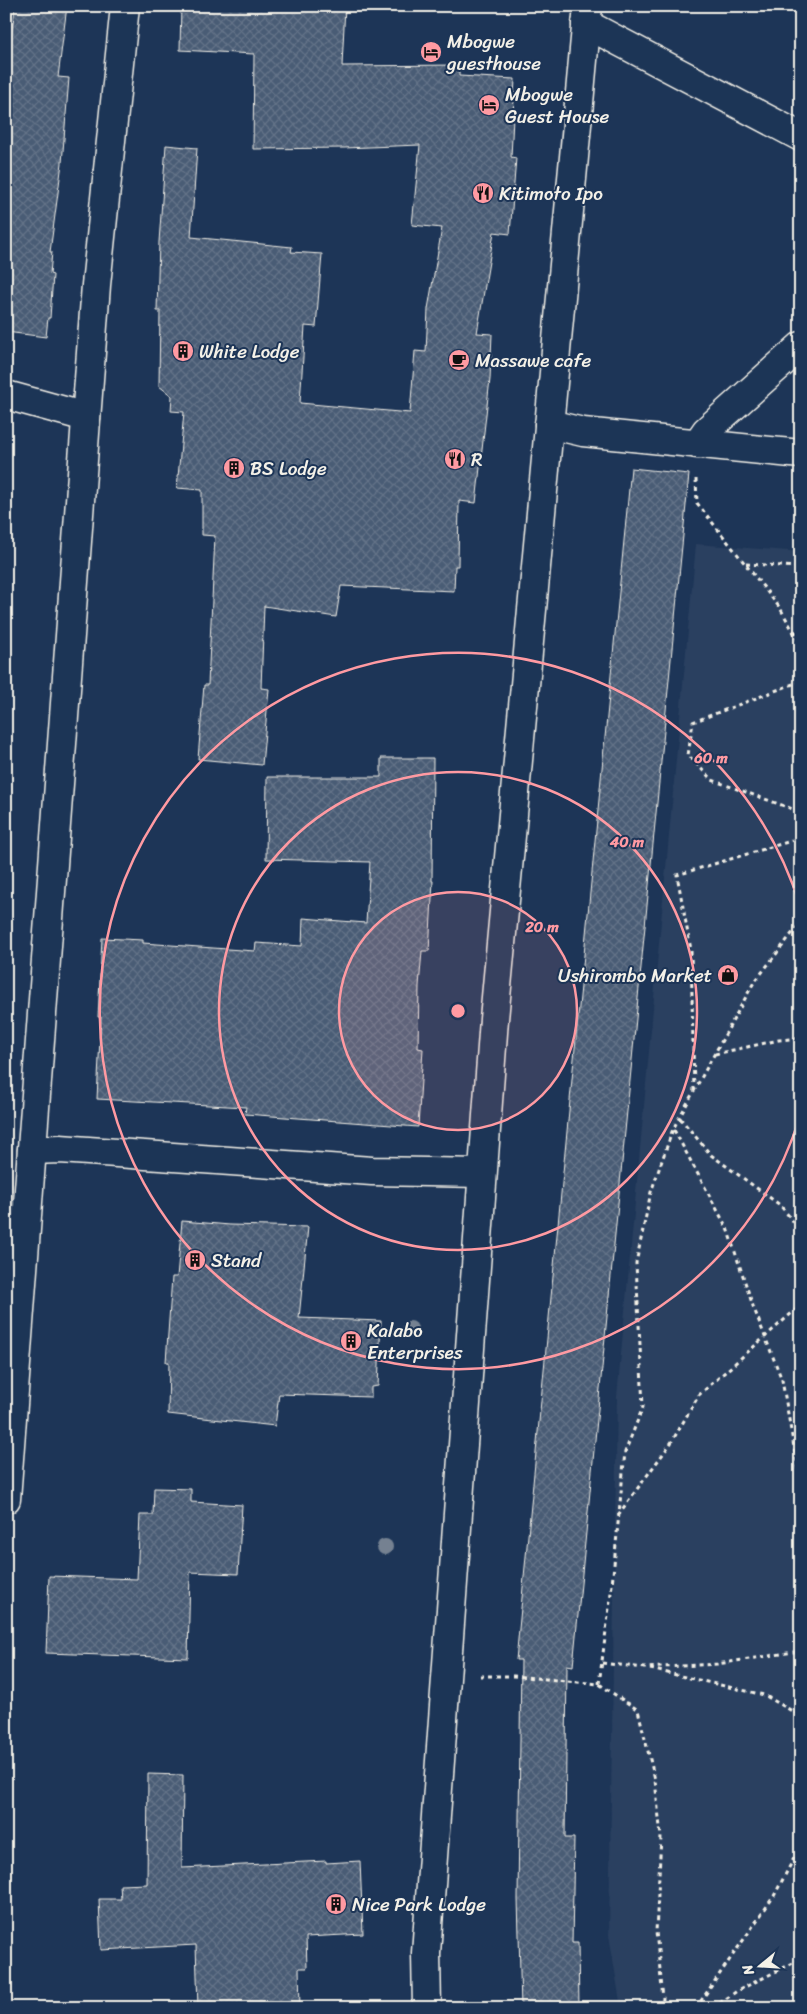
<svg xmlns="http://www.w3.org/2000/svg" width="807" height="2014" font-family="Sriracha,sans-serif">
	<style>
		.built { fill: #2a4060 }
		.building { fill: url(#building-cross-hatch); stroke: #f4f1e8 }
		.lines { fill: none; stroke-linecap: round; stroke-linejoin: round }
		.minor-casing { stroke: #f4f1e8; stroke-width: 31 }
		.path { stroke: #f4f1e8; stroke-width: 3; stroke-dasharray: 4 4; stroke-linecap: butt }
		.minor { stroke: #1d3557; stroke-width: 28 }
		.tree { fill: #748191 }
		.ring { fill: none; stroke: #ff9aa2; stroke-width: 2.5 }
		.labels { text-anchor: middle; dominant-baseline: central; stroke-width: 4; stroke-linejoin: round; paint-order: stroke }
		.poi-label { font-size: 19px; fill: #f4f1e8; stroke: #1d3557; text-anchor: start }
		.centre { fill: #ff9aa2; stroke: #1d3557; stroke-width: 2.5 }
		.ring-label { font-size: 15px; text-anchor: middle; font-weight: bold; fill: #ff9aa2; stroke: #1d3557; stroke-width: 4; stroke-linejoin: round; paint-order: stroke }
	</style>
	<defs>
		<pattern id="building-cross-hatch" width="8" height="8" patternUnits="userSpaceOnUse" patternTransform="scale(1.25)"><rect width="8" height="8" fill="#485b74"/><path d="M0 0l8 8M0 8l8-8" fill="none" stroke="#637388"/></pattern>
	</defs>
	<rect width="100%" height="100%" fill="#1d3557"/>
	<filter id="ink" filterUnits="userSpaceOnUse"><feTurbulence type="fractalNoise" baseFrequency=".02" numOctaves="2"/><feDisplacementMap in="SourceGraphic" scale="10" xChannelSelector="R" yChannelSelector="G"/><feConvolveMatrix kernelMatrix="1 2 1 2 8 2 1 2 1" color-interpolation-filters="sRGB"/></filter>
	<g filter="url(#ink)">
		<polygon class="built" points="696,544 801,552 801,2008 621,2008 609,1935 617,1397"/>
		<g class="building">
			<polygon points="15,6 67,6 58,77 69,78 62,163 50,252 52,252 50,274 53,275 50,318 48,318 46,337 6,332 6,77"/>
			<polygon points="181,6 345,6 342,66 459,65 459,76 515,79 511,157 516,158 510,234 494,232 477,333 492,334 490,379 476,503 459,501 458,566 455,566 454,591 341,586 336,617 264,606 261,688 269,689 262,765 198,759 204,685 208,685 215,536 202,535 202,490 177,488 184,412 171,411 172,396 159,386 160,311 157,311 159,242 166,145 197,148 191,237 292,247 291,252 322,254 316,327 305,326 300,403 410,413 415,351 426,352 428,309 442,228 412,225 420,145 344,148 253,149 254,54 180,50"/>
			<polygon points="631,468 689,474 573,1666 567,1665 565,1838 574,1838 572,1943 578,1943 579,2008 521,2008 518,1899 521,1660 516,1660"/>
			<polygon points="381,758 433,758 432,881 433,881 429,951 422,951 419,986 418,1048 423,1049 418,1127 245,1114 246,1107 97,1099 101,1017 98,1017 102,938 143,940 143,943 255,951 256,943 302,946 303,918 366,923 370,862 266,859 267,777 381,777"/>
			<polygon points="182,1221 230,1225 308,1227 299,1318 381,1321 378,1386 371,1387 371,1397 279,1394 275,1426 168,1414 169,1362 166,1362 172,1277 177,1277"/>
			<polygon points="154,1488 191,1489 191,1502 242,1505 238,1574 190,1572 188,1658 46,1653 49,1576 137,1579 140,1515 153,1515"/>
			<polygon points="148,1774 183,1775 182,1868 326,1861 326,1863 360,1861 363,1934 306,1937 307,1968 299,1968 300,2008 198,2008 196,1945 101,1950 99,1899 121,1899 120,1885 147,1884"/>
		</g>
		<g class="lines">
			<g class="minor-casing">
				<g id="minor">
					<polyline points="586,24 801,137"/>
					<polyline points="6,395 86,417"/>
					<polyline points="549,424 583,432 801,454"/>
					<polyline points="697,444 706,431 801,346"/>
					<polyline points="32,1150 60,1149 372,1171 482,1173"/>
					<polyline points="6,1499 96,285 125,6"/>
					<polyline points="427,2008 426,1953 494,1019 588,6"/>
				</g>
			</g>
			<g class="path">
				<polyline points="696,479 697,503 780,608 801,645"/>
				<polyline points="746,564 801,567"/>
				<polyline points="794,631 801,637"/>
				<polyline points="801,681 693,722 688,755 712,780 801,812"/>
				<polyline points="715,1054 779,1040 801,1038"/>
				<polyline points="694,1091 691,950 677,875 801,838"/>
				<polyline points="680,1118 711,1155 780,1205 801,1231"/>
				<polyline points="674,1130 727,1228 753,1306 782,1380 801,1487 798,1598 801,1674"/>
				<polyline points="618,1515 671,1443 699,1395 801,1305"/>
				<polyline points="602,1663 645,1668 717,1664 800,1651"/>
				<polyline points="650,1669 764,1695 801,1716"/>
				<polyline points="480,1676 514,1676 599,1684 638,1710 655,1780 661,1837 656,1932 663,1998 662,2008"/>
				<polyline points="599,1684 612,1585 625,1452 643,1407 636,1263 651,1192 673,1129 753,984 801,922"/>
				<polyline points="696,2008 774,1896 801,1845"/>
				<polyline points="713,2008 737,1991 801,1959"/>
			</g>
			<use href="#minor" class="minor"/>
		</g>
		<g class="tree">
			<circle cx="410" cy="1329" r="8"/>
			<circle cx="385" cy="1547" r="8"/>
		</g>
	</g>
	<circle cx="458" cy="1011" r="119" fill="#ff9aa2" fill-opacity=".12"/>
	<g class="ring">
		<circle cx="458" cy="1011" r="119"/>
		<circle cx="458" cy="1011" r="239"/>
		<path d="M800 1116A358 358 0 1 1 800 906"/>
	</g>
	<defs>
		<g id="hotel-disc" transform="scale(1.125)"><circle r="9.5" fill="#ff9aa2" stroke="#1d3557"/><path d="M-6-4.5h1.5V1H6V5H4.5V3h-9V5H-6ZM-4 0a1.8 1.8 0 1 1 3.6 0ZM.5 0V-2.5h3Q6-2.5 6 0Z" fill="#111"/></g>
		<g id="restaurant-disc" transform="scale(1.125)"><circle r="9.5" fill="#ff9aa2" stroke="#1d3557"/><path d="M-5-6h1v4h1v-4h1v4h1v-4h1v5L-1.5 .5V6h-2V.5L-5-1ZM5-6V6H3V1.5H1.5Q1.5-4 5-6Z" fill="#111"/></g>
		<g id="building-disc" transform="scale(1.125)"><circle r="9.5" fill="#ff9aa2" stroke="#1d3557"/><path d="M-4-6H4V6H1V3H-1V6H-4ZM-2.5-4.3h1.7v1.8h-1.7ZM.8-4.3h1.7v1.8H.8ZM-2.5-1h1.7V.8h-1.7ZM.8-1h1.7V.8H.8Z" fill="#111"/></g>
		<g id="cafe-disc" transform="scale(1.125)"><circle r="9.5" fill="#ff9aa2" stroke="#1d3557"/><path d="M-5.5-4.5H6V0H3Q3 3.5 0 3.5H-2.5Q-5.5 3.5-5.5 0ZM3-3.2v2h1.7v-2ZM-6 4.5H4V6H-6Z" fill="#111"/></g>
		<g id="shop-disc" transform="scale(1.125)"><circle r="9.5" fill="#ff9aa2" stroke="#1d3557"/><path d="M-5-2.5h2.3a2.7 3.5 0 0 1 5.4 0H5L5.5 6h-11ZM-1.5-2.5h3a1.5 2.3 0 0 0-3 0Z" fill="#111"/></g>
	</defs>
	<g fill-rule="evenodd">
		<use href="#hotel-disc" x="431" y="52"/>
		<use href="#hotel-disc" x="489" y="105"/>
		<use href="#restaurant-disc" x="483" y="193"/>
		<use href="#building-disc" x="183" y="351"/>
		<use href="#cafe-disc" x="459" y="360"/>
		<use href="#restaurant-disc" x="455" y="459"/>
		<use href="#building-disc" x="234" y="468"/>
		<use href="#shop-disc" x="728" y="975"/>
		<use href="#building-disc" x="195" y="1260"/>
		<use href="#building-disc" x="351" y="1341"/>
		<use href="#building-disc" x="336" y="1904"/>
	</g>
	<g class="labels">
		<g class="poi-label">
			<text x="447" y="41">Mbogwe<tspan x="447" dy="22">guesthouse</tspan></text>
			<text x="505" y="94">Mbogwe<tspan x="505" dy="22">Guest House</tspan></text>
			<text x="499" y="193">Kitimoto Ipo</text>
			<text x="199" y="351">White Lodge</text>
			<text x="475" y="360">Massawe cafe</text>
			<text x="471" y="459">R</text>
			<text x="250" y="468">BS Lodge</text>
			<text x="712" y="975" text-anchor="end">Ushirombo Market</text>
			<text x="211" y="1260">Stand</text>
			<text x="367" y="1330">Kalabo<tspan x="367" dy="22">Enterprises</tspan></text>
			<text x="352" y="1904">Nice Park Lodge</text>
		</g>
	</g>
	<circle cx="458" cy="1011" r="8" class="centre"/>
	<g class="ring-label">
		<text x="711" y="763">60 m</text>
		<text x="627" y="847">40 m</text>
		<text x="542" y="932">20 m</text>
	</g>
	<rect width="807" height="2014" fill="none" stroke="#1d3557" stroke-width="25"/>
	<rect x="12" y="12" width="782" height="1989" fill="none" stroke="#f4f1e8" stroke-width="2" filter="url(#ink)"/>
	<g transform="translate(760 1966) rotate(252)" stroke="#1d3557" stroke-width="4" paint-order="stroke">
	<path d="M0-4L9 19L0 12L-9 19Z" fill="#f4f1e8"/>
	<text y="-8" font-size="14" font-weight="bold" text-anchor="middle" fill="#f4f1e8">N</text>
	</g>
</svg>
